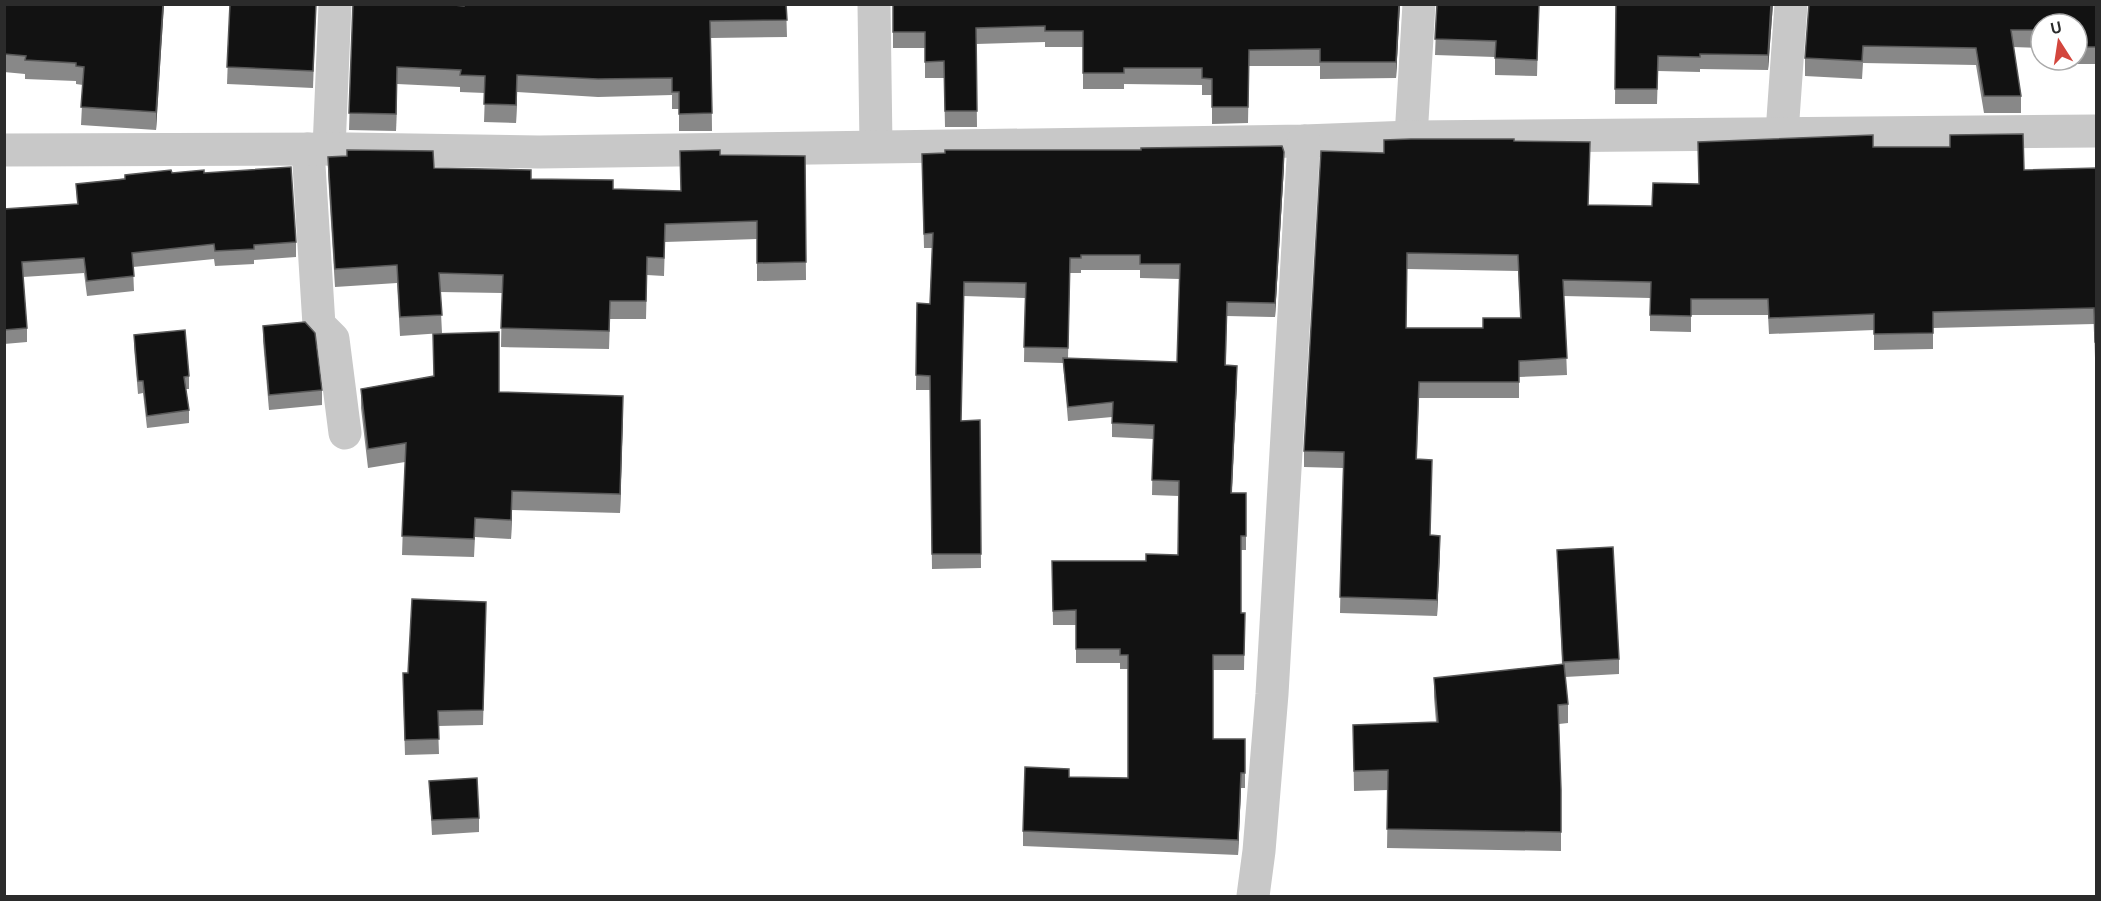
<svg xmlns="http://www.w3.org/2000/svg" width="2101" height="901" font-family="Ubuntu,sans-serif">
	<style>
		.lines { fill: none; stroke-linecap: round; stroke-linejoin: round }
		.street { stroke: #c8c8c8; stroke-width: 33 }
		.wall { fill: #888; fill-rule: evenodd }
		.shaded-wall { fill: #595959 }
		.building { fill: #121212; stroke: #595959; stroke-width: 1.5; fill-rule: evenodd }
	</style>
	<rect width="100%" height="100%" fill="#fff"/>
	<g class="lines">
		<g class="street">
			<polyline points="874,4 876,146"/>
			<polyline points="1782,133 1791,4"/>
			<polyline points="1411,137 1419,4"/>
			<polyline points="308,149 319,325 333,339 345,433"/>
			<polyline points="329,149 335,4"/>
			<polyline points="4,150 348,149 539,152 1304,141 1411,137 2096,131"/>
			<polyline points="1253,896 1259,851 1272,694 1304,141"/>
		</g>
	</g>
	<g class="wall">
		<polygon points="4,4 164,4 156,130 81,125 83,85 76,84 76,81 25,79 25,74 4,72"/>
		<polygon points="230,4 316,4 313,88 227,84"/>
		<polygon points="353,4 464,6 786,4 787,37 711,38 712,131 679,131 679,109 672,109 672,95 598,97 517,92 516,123 484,122 485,93 460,92 460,87 397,84 396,131 349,130"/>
		<polygon points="893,4 1400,4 1396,78 1320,79 1320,66 1249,66 1248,123 1212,124 1212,95 1202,95 1202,85 1124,84 1124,89 1083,89 1083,47 1045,47 1045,42 976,44 977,127 945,127 944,78 925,78 925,48 893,48"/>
		<polygon points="1437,4 1539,4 1537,76 1495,75 1495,57 1435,55"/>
		<polygon points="1616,4 1773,4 1768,70 1700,69 1700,72 1658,71 1657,104 1615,104"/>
		<polygon points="1809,4 2097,4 2097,64 2077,64 2077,24 2041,24 2041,48 2013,47 2021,96 2021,113 1984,113 1976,65 1863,63 1862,79 1805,76 1805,58"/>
		<path d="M1514,141L1589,205L1652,206L1699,184L1873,147L2024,170L2097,168V358H2095L2094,324L1933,328V349L1874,350V330L1769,334L1768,315H1691V332L1650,331V298L1564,296L1567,375L1519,377V398H1419L1417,459L1432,476L1430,535L1440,552L1437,616L1340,613L1343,468L1304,467V451L1384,153ZM1407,269L1518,271L1520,318L1483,328H1406Z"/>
		<polygon points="720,155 805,156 806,280 757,281 757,239 665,242 664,276 647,275 646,319 610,319 609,349 501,347 502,293 440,292 442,333 400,336 397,283 335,287 328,175 328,157 531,179 613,189 680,191"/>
		<path d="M1284,166L1275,317L1227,316L1226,365L1237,380L1232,493H1246V550H1241V613H1245L1244,670H1213V739H1245V788H1241L1238,855L1023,846V831L1069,777L1128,778V669H1120V663H1076V625H1053L1052,561H1146L1178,555L1179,496L1152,495L1153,439L1112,437V417L1068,421L1063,363L1024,362L1025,298L964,296L961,421L980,420L981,568L932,569L930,390H916L917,303L930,304L932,248H924L922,168ZM1081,270H1140V278L1180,279L1177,362L1068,358L1070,273H1081Z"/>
		<polygon points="172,173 204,173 296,242 296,257 254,260 254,264 215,266 214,259 133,267 134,291 87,296 84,273 23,277 27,328 27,342 4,344 4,209 77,204 76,184"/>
		<polygon points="263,326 322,390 322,405 269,410 263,341"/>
		<polygon points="433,334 499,392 623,414 620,513 512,510 511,539 475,537 474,557 402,555 405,462 368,468 361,408 361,389 434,376"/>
		<polygon points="134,335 189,376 189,389 186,389 189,410 189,423 147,428 143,393 138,394 134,347"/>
		<polygon points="1557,550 1619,659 1619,674 1565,677 1568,704 1568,723 1559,724 1561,790 1561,851 1387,848 1388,790 1354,791 1353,725 1436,722 1434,697 1434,678 1562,664"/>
		<polygon points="486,617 483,725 438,726 439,754 405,755 403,688 408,673"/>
		<polygon points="429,781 479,818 479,832 432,835"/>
	</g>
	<g class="shaded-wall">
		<polygon points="163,4 164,4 156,130 156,112"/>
		<polygon points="1399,4 1400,4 1396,78 1396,62"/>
		<polygon points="1771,4 1773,4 1768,70 1768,55"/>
		<polygon points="397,67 397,84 396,131 396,114"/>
		<polygon points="517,75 517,92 516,123 516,105"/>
		<polygon points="1284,152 1284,166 1275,317 1275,303"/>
		<polygon points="1237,366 1237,380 1231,508 1231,493"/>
		<polygon points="623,396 623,414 620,513 620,494"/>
		<polygon points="512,491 512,510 511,539 511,520"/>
		<polygon points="1440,536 1440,552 1437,616 1437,600"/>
		<polygon points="1241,773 1241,788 1238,855 1238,840"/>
	</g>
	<g class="building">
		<polygon points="4,4 163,4 156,112 81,107 84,67 76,66 76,63 25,60 26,56 4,54"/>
		<polygon points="230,4 316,4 313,71 227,67"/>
		<polygon points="353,4 442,4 464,6 464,4 786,4 787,20 710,21 712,113 679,114 679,92 672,92 672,78 598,79 517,75 516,105 484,104 485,76 460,75 461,70 397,67 396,114 349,113"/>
		<polygon points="893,4 1399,4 1396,62 1320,62 1320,49 1249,50 1248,107 1212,107 1212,79 1202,78 1202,68 1124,68 1124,73 1083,73 1083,31 1045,31 1045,26 976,28 977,111 945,111 944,61 925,62 925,32 893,32"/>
		<polygon points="1437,4 1539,4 1537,60 1495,58 1496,41 1435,39"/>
		<polygon points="1616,4 1771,4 1768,55 1700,54 1700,57 1658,56 1657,89 1615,89"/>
		<polygon points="1809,4 2097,4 2097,47 2077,47 2077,24 2041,24 2041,30 2011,30 2021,96 1984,96 1976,48 1863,46 1862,61 1805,58"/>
		<path d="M2023,134L2024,170L2097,168V342H2095L2094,308L1933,312V333L1874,334V314L1769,318L1768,299H1691V316L1650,315L1651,282L1563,280L1567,358L1519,361V382H1419L1416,459L1432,460L1430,535L1440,536L1437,600L1340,597L1344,452L1304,451L1321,151L1384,153V140L1411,139H1514V141L1590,142L1588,205L1652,206L1653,183L1699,184L1698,142L1873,135V147H1950V135ZM1407,253L1518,255L1521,318H1483V328H1406Z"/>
		<polygon points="1282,146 1284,152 1275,303 1227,302 1225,365 1237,366 1231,493 1246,493 1246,536 1241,536 1241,613 1245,613 1244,655 1213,655 1213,739 1245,739 1245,773 1241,773 1238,840 1023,831 1025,767 1069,769 1069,777 1128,778 1128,655 1120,655 1120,649 1076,649 1076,610 1053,611 1052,561 1146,561 1146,554 1178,555 1179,481 1152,480 1154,425 1112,423 1113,402 1068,407 1063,358 1177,362 1180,264 1140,264 1140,255 1081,255 1081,258 1070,258 1068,348 1024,347 1026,283 964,282 961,421 980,420 981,554 932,554 930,376 916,375 917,303 930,304 933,233 924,234 922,154 945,153 945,150 1141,150 1141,148"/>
		<polygon points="347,150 433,151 434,168 531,170 531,179 613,180 613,189 681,191 680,151 720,150 720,155 805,156 806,262 757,263 757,221 665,224 664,258 647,257 646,301 610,301 609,331 501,328 503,275 439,273 442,315 400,317 397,265 335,269 328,157 347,156"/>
		<polygon points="291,167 296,242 254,245 254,249 215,251 214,244 132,253 134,276 87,281 84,258 22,262 27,328 4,330 4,209 78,204 76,184 125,179 125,175 171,170 172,173 204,170 204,173"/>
		<polygon points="305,322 315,333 322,390 269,395 263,326"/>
		<polygon points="185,330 189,376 184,377 189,410 147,416 143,381 138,381 134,335"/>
		<polygon points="499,332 499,392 623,396 620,494 512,491 511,520 475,518 474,539 402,536 406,443 368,449 361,389 434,376 433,334"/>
		<polygon points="1613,547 1619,659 1563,662 1557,550"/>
		<polygon points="412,599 486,602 483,710 438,711 439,739 405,740 403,673 408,673"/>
		<polygon points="1564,664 1568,704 1558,705 1561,790 1561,832 1387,829 1388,770 1354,771 1353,725 1438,722 1434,678"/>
		<polygon points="477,778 479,818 432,820 429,781"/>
	</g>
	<rect width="2101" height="901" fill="none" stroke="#2b2b2b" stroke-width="12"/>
	<g transform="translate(2059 42) rotate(348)"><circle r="28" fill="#ffffff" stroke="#aaaaaa" stroke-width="1.5"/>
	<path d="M0-4.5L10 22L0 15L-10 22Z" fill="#d3463d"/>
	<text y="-9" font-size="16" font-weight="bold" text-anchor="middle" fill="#2b2b2b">U</text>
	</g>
</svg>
